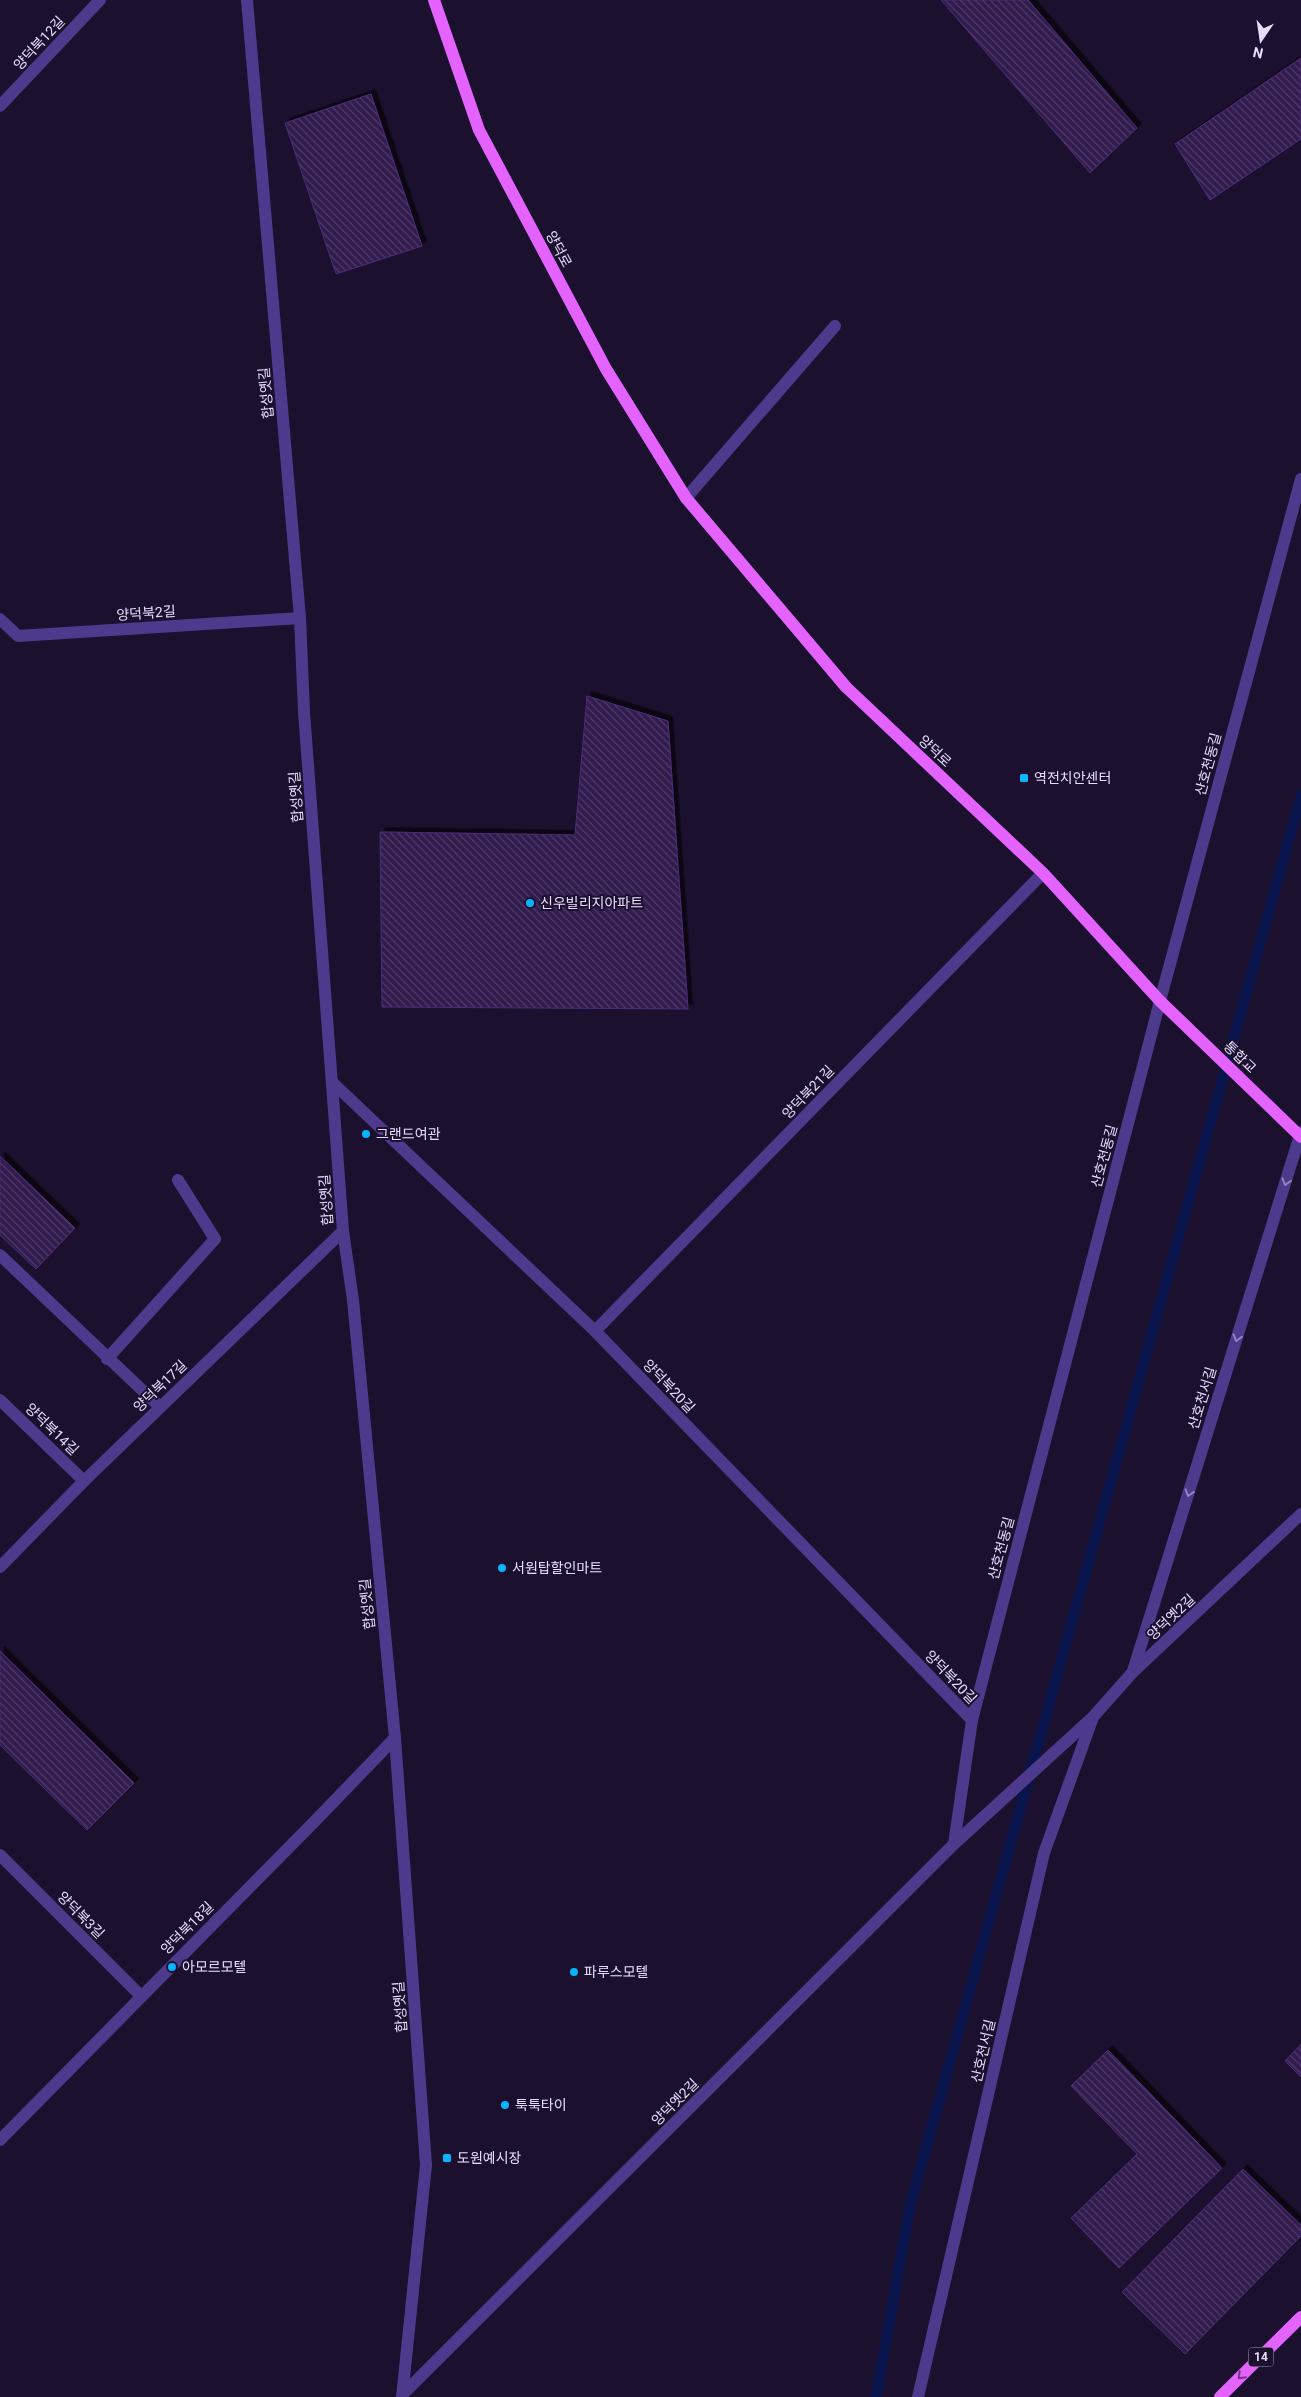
<svg xmlns="http://www.w3.org/2000/svg" width="1301" height="2397" font-family="Roboto,'Noto Sans KR',sans-serif">
	<style>
		.lines { fill: none; stroke-linecap: round; stroke-linejoin: round }
		.stream { stroke: #09144d; stroke-width: 11 }
		.building { fill: url(#building-back-hatch); stroke: #4c2d7b; filter: url(#shadow) }
		.minor { stroke: #4e3a8d; stroke-width: 12 }
		.major { stroke: #e463ff; stroke-width: 12 }
		.oneway { stroke: #9383c0 }
		.oneway2 { stroke: #75358c }
		.poi-dot { fill: #08b4ff; stroke: #1b102d; stroke-width: 2 }
		.labels { text-anchor: middle; dominant-baseline: central; stroke-width: 4; stroke-linejoin: round; paint-order: stroke }
		.shield { fill: #1b102d; stroke: #aa9fc0; stroke-width: 1 }
		.shield-label { font-size: 12px; font-weight: bold; fill: #e7dcff }
		.street-label { font-size: 14px; fill: #e7dcff; stroke: #1b102d }
		.poi-label { font-size: 14px; fill: #e7dcff; stroke: #1b102d; text-anchor: start }
	</style>
	<defs>
		<pattern id="building-back-hatch" width="6" height="6" patternUnits="userSpaceOnUse" patternTransform="scale(1.25)"><rect width="6" height="6" fill="#301c4e"/><path d="M-1 5l2 2M0 0l6 6M5-1l2 2" fill="none" stroke="#4e3c69"/></pattern>
		<filter id="shadow"><feDropShadow dx="4.5" dy="-4.5" stdDeviation="0" flood-color="#0009"/></filter>
	</defs>
	<rect width="100%" height="100%" fill="#1b102d"/>
	<g class="lines">
		<polyline class="stream" points="876,2397 910,2206 1301,796"/>
	</g>
	<g class="building">
		<polygon points="941,0 1028,0 1137,128 1090,173"/>
		<polygon points="1301,58 1301,139 1210,200 1175,144"/>
		<polygon points="371,94 422,246 336,274 285,123"/>
		<polygon points="587,696 668,721 688,1009 382,1007 380,832 575,835"/>
		<polygon points="0,1156 75,1228 36,1269 0,1235"/>
		<polygon points="0,1651 134,1783 87,1830 0,1745"/>
		<polygon points="1301,2044 1301,2077 1285,2061"/>
		<polygon points="1108,2050 1222,2168 1119,2268 1071,2218 1137,2154 1071,2086"/>
		<polygon points="1243,2169 1301,2225 1301,2236 1185,2354 1122,2292"/>
	</g>
	<g class="lines">
		<g class="minor">
			<polyline points="247,0 300,618 304,712 343,1231 353,1300 395,1738 426,2165 402,2397"/>
			<polyline points="0,106 100,0"/>
			<polyline points="686,498 835,326"/>
			<polyline points="0,619 18,636 300,618"/>
			<polyline points="333,1083 595,1331 972,1720"/>
			<polyline points="0,1255 160,1407"/>
			<polyline points="595,1331 1043,873"/>
			<polyline points="107,1359 215,1239 178,1180"/>
			<polyline points="0,1400 84,1481"/>
			<polyline points="0,1567 84,1481 343,1231"/>
			<polyline points="1133,1671 1301,1132"/>
			<polyline points="954,1844 972,1720 1160,1001 1301,479"/>
			<polyline points="0,1855 141,1996"/>
			<polyline points="0,2140 316,1820 395,1738"/>
			<polyline points="404,2393 954,1844 1093,1717 1132,1673 1301,1514"/>
			<polyline points="918,2397 1044,1853 1092,1720"/>
		</g>
		<g class="major">
			<polyline points="434,0 479,130 606,369 686,498 846,687 1043,873 1160,1001 1301,1137"/>
			<polyline points="1220,2397 1301,2317"/>
		</g>
	</g>
	<defs><path id="oneway-chevron" d="M-2-3.5L2.5 0L-2 3.5" fill="none" stroke-width="1.6" stroke-linecap="round" stroke-linejoin="round" transform="scale(1.25)"/></defs>
	<g class="oneway">
		<use href="#oneway-chevron" transform="translate(1286 1182) rotate(107)"/>
		<use href="#oneway-chevron" transform="translate(1237 1338) rotate(107)"/>
		<use href="#oneway-chevron" transform="translate(1189 1493) rotate(107)"/>
	</g>
	<use class="oneway2" href="#oneway-chevron" transform="translate(1241 2376) rotate(135)"/>
	<g class="poi-dot">
		<rect x="1019" y="773" width="10" height="10" rx="2.5"/>
		<circle cx="530" cy="903" r="5"/>
		<circle cx="366" cy="1134" r="5"/>
		<circle cx="502" cy="1568" r="5"/>
		<circle cx="172" cy="1967" r="5"/>
		<circle cx="574" cy="1972" r="5"/>
		<circle cx="505" cy="2105" r="5"/>
		<rect x="442" y="2153" width="10" height="10" rx="2.5"/>
	</g>
	<g class="labels">
		<rect class="shield" x="1248.5" y="2347.5" width="25" height="19" rx="4"/>
		<g class="shield-label">
			<text x="1261" y="2357">14</text>
		</g>
		<g class="street-label">
			<text transform="translate(39 43) rotate(-47)">양덕북12길</text>
			<text transform="translate(559 249) rotate(62)">양덕로</text>
			<text transform="translate(266 393) rotate(-95)">합성옛길</text>
			<text transform="translate(146 613) rotate(-4)">양덕북2길</text>
			<text transform="translate(935 751) rotate(43)">양덕로</text>
			<text transform="translate(1208 764) rotate(-75)">산호천동길</text>
			<text transform="translate(296 797) rotate(-94)">합성옛길</text>
			<text transform="translate(1240 1057) rotate(44)">통합교</text>
			<text transform="translate(808 1092) rotate(-46)">양덕북21길</text>
			<text transform="translate(1104 1156) rotate(-75)">산호천동길</text>
			<text transform="translate(326 1200) rotate(-94)">합성옛길</text>
			<text transform="translate(160 1386) rotate(-44)">양덕북17길</text>
			<text transform="translate(669 1386) rotate(46)">양덕북20길</text>
			<text transform="translate(1202 1398) rotate(-73)">산호천서길</text>
			<text transform="translate(52 1429) rotate(44)">양덕북14길</text>
			<text transform="translate(1001 1548) rotate(-75)">산호천동길</text>
			<text transform="translate(367 1604) rotate(-96)">합성옛길</text>
			<text transform="translate(1171 1617) rotate(-43)">양덕옛2길</text>
			<text transform="translate(951 1677) rotate(46)">양덕북20길</text>
			<text transform="translate(81 1915) rotate(45)">양덕북3길</text>
			<text transform="translate(187 1928) rotate(-45)">양덕북18길</text>
			<text transform="translate(400 2007) rotate(-94)">합성옛길</text>
			<text transform="translate(983 2051) rotate(-77)">산호천서길</text>
			<text transform="translate(675 2102) rotate(-45)">양덕옛2길</text>
		</g>
		<g class="poi-label">
			<text x="1034" y="778">역전치안센터</text>
			<text x="540" y="903">신우빌리지아파트</text>
			<text x="376" y="1134">그랜드여관</text>
			<text x="512" y="1568">서원탑할인마트</text>
			<text x="182" y="1967">아모르모텔</text>
			<text x="584" y="1972">파루스모텔</text>
			<text x="515" y="2105">툭툭타이</text>
			<text x="457" y="2158">도원예시장</text>
		</g>
	</g>
	<g transform="translate(1261 40) rotate(193)" stroke="#1b102d" stroke-width="4" paint-order="stroke">
	<path d="M0-4L9 19L0 12L-9 19Z" fill="#e7dcff"/>
	<text y="-8" font-size="14" font-weight="bold" text-anchor="middle" fill="#e7dcff">N</text>
	</g>
</svg>
